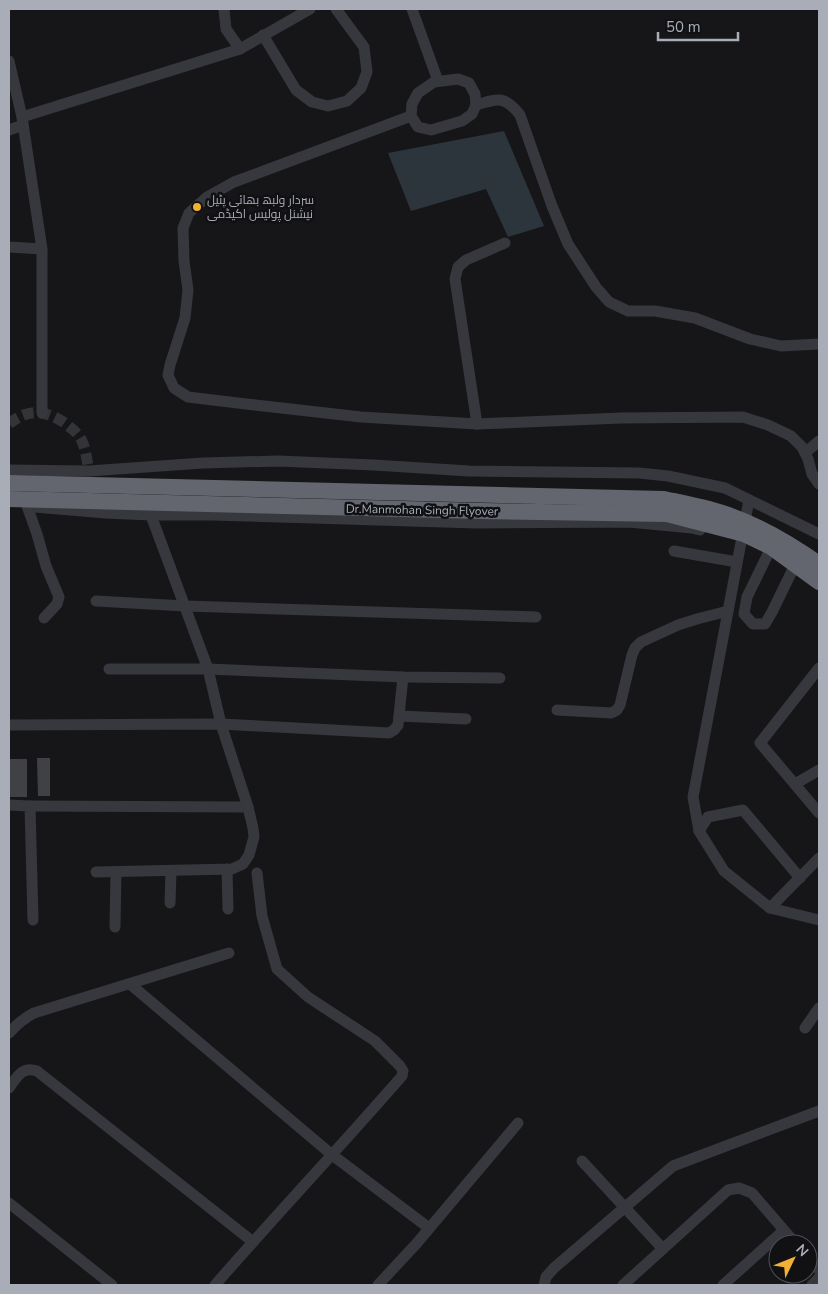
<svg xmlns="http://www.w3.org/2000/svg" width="828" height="1294" font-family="'Nunito Sans',Cairo,sans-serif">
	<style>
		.water { fill: #2c353c }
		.building { fill: #404145 }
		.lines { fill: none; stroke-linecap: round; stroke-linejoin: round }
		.minor-tunnel { stroke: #333438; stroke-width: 11; stroke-dasharray: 11 5.5; stroke-linecap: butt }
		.minor { stroke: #37383d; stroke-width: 11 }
		.highway-bridge { stroke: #63666e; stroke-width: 16 }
		.poi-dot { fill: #f2b134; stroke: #111113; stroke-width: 2 }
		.labels { text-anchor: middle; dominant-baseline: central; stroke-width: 5; stroke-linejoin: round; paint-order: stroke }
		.poi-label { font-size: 12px; fill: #a8adb8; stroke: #111113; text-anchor: start }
		.street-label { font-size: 12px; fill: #a8adb8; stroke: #111113 }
	</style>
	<rect width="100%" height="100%" fill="#161618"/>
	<polygon class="water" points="504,131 544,226 508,237 486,189 411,211 388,153"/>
	<g class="building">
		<polygon points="37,758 50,758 50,796 38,796"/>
		<rect x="9" y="759" width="18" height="38"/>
	</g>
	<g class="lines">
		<path class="minor-tunnel" d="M9,424C27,408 47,410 66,424C72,429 78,433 82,441C86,450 87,461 89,471"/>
		<g class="minor">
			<polyline points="224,9 226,29 240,49"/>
			<polyline points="412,9 438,81"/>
			<polyline points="263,35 296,90 312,102 328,106 347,101 361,88 367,72 364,47 336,9"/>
			<polyline points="9,61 22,117 240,49 310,9"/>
			<polygon points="458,79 469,83 475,94 476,105 472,114 462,121 431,130 418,127 411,116 412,104 418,93 434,82"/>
			<path d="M476,105C499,98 505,96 520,115L552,206L568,244L596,287L609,302L628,311H655L695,318L750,339L781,346L819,344"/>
			<polyline points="411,116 234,182 207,197 189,213 183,228 184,261 188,290 185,318 170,365 168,375 174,388 188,397 246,404 361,417 477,424 621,418 743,417 768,425 791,436 802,447 808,459 812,474 819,484"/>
			<polyline points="22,117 42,249"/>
			<polyline points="9,130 23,125"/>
			<polyline points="9,247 42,249 42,413"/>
			<polyline points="477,424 455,279 458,267 466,260 505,243"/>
			<polyline points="805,453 819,441"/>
			<polyline points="9,470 89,471 203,463 278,461 374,465 469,471 639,473 668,476 725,488 819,534"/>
			<polyline points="749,500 693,797 699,831 724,871 770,908 819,920"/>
			<polyline points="27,506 37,534 46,566 59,597 57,604 44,618"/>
			<polyline points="35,507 105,513 151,515 212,515 477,523 629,522 692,528 700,530"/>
			<polyline points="674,551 737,562"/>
			<polyline points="768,554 747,597 744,614 753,624 765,624 772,612 793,569"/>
			<polyline points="96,601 185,606 536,617"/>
			<polyline points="819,668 760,743 819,813"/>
			<polyline points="109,669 208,669 403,677 500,678"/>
			<polyline points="557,710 611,713 617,710 620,705 632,655 635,648 641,642 678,625 697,619 728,611"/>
			<polyline points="399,716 466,719"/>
			<polyline points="9,725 221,724 389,733 394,730 398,725 403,677"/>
			<polyline points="795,784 819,770"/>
			<polyline points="9,805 30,806 33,920"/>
			<polyline points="30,806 248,807"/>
			<polyline points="699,831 708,817 743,810 800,878"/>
			<polyline points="227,869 228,909"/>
			<polyline points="96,872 232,869 243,864 249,855 254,837 253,828 248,807 221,724 208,669 149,510"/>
			<polyline points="170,903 171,871"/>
			<polyline points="770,908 819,858"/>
			<polyline points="115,927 116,872"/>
			<polyline points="130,984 331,1154 429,1228"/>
			<polyline points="805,1028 819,1008"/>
			<path d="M9,1033C17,1024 24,1018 34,1013L229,953"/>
			<path d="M9,1088C17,1077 22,1066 37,1071L253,1242"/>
			<polyline points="582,1161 663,1249"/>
			<polyline points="9,1203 112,1285"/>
			<polyline points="808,1257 819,1270"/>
			<path d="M215,1285C277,1214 341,1146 402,1076L403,1071L400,1066L375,1041L308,997L277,969L262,916L257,873"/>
			<polyline points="378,1285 417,1243 518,1123"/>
			<polyline points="544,1285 546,1277 554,1268 673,1166 819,1111"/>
			<polyline points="623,1285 728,1190 739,1188 752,1193 796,1244"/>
			<polyline points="723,1285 783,1231"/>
			<polyline points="812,1285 819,1278"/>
		</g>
		<g class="highway-bridge">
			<path d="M9,483L664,499C687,504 710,508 731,516C762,527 792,545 819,564"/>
			<polyline points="9,499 483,511 667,514 744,534 771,547 819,582"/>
		</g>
	</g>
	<circle class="poi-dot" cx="197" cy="207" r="5"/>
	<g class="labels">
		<g class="poi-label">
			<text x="207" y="200">سردار ولبھ بھائی پٹیل<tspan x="207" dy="14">نیشنل پولیس اکیڈمی</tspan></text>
		</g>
		<g class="street-label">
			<text transform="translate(422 510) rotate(1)">Dr.Manmohan Singh Flyover</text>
		</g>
	</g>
	<rect width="828" height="1294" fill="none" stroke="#a8adb8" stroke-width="20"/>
	<g transform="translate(793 1259) rotate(47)"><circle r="24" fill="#111113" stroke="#4d4f55"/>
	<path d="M0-4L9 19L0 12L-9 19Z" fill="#f2b134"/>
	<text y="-8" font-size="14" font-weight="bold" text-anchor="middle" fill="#a8adb8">N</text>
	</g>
	<path d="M658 32v8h80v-8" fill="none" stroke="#a8adb8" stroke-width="2.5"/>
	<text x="666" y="32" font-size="15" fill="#a8adb8" stroke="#111113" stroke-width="4" paint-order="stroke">50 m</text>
</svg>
